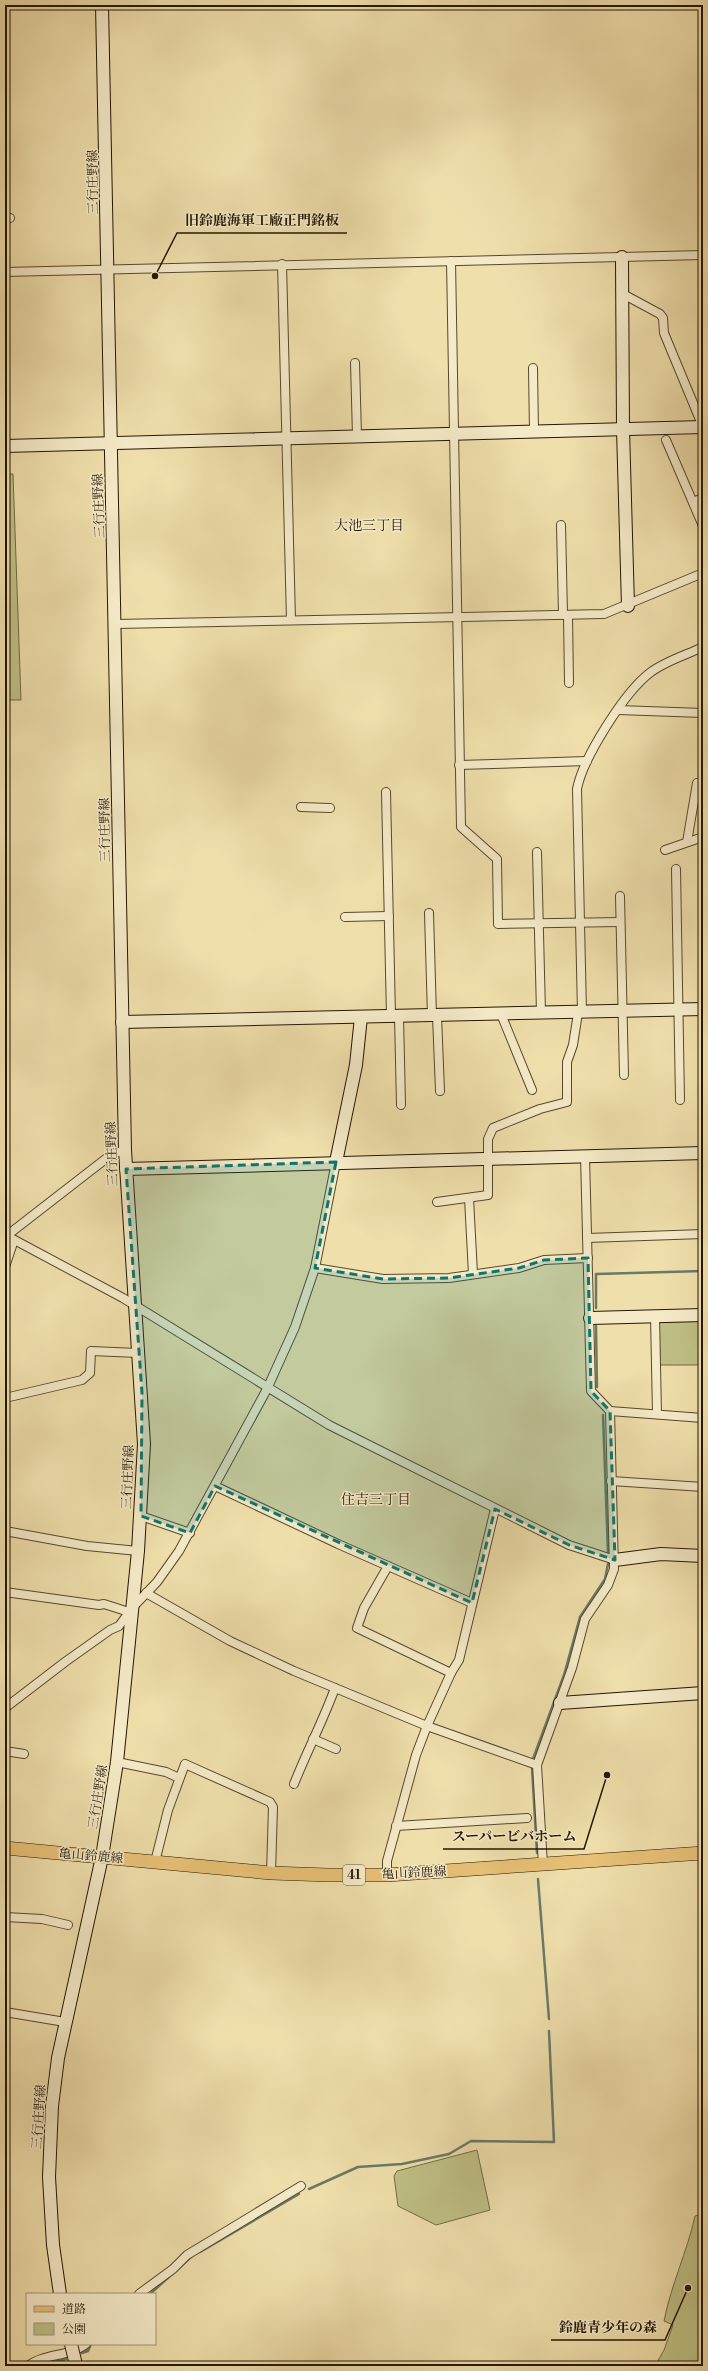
<svg xmlns="http://www.w3.org/2000/svg" width="708" height="2371" font-family="'Libre Bodoni','Noto Serif JP',serif">
	<style>
		.green { fill: #bfc085; stroke: #716b44 }
		.lines { fill: none; stroke-linecap: round; stroke-linejoin: round }
		.stream { stroke: #6a7a69; stroke-width: 2.5 }
		.street-casing { stroke: #56482d; stroke-width: 10 }
		.secondary-casing { stroke: #231603; stroke-width: 14 }
		.primary-casing { stroke: #231603; stroke-width: 14 }
		.street { stroke: #f5eac8; stroke-width: 8 }
		.secondary { stroke: #f5eac8; stroke-width: 12 }
		.primary { stroke: #e8c076; stroke-width: 13 }
		.secondary-bridge-casing { stroke: #231603; stroke-width: 14; stroke-linecap: butt }
		.secondary-bridge { stroke: #f5eac8; stroke-width: 12 }
		.marked { fill: #0f766e; fill-opacity: 0.2; stroke: #0f766e; stroke-width: 3; stroke-dasharray: 8 5; stroke-linejoin: round }
		.labels { text-anchor: middle; dominant-baseline: central; stroke-width: 3; stroke-linejoin: round; paint-order: stroke }
		.shield { fill: #f5eac8; stroke: #62563e; stroke-width: 1 }
		.shield-label { font-size: 12px; font-weight: bold; fill: #231603 }
		.street-label { font-size: 13px; fill: #231603; stroke: #f5eac8 }
		.neighbourhood-label { font-size: 14px; fill: #231603; stroke: #f5eac8 }
		.leader { fill: none; stroke: #231603; stroke-width: 1.5 }
		.callout-dot { fill: #231603; stroke: #f5eac8; stroke-width: 1.5 }
		.callout-label { font-size: 14px; text-anchor: middle; font-weight: bold; fill: #231603; stroke: #f5eac8; stroke-width: 3; stroke-linejoin: round; paint-order: stroke }
	</style>
	<rect width="100%" height="100%" fill="#efdfab"/>
	<filter id="stains"><feTurbulence type="fractalNoise" baseFrequency=".005" numOctaves="4"/><feColorMatrix values="0 0 0 0 .2 0 0 0 0 .09 0 0 0 0 .02 0 0 0 .5 -.17"/></filter>
	<radialGradient id="worn" r=".72"><stop offset=".6" stop-color="#630" stop-opacity="0"/><stop offset="1" stop-color="#630" stop-opacity=".3"/></radialGradient>
	<g class="green">
		<polygon points="5,474 13,474 21,700 5,700"/>
		<polygon points="703,1320 703,1365 660,1365 659,1323 663,1321"/>
		<polygon points="477,2150 490,2210 436,2225 398,2206 394,2176 397,2171"/>
		<path d="M703,2214V2366H655L664,2350L673,2325L664,2321C671,2285 687,2252 695,2216Z"/>
	</g>
	<g class="lines">
		<g class="stream">
			<polyline points="596,1308 596,1274 703,1271"/>
			<polyline points="596,1326 597,1387"/>
			<polyline points="603,1415 608,1553"/>
			<polyline points="533,1759 564,1675 580,1617 605,1579 608,1564"/>
			<polyline points="532,1768 537,1853"/>
			<polyline points="538,1879 549,2019"/>
			<polyline points="309,2189 358,2167 402,2164 449,2154 471,2141 554,2142 549,2031"/>
			<polyline points="200,2252 299,2194"/>
			<polyline points="150,2294 191,2257"/>
			<polyline points="82,2353 88,2351 91,2344"/>
			<polyline points="40,2366 66,2359"/>
		</g>
		<g class="street-casing">
			<g id="street">
				<polyline points="5,218 10,218"/>
				<polyline points="451,261 461,827 497,859 498,924 620,922"/>
				<polyline points="282,264 291,620"/>
				<polyline points="5,272 703,255"/>
				<polyline points="621,293 660,314 663,318 664,333 703,427"/>
				<polyline points="355,363 357,436"/>
				<polyline points="533,368 534,432"/>
				<polyline points="666,440 703,526"/>
				<polyline points="693,502 703,498"/>
				<polyline points="561,525 563,615"/>
				<polyline points="568,615 569,683"/>
				<polyline points="116,624 604,614 703,573"/>
				<polyline points="618,710 703,713"/>
				<polyline points="459,765 587,761"/>
				<polyline points="386,792 391,1016"/>
				<polyline points="301,807 330,808"/>
				<polyline points="687,842 697,783 703,784"/>
				<polyline points="665,850 703,837"/>
				<polyline points="537,852 541,1013"/>
				<polyline points="676,869 680,1100"/>
				<polyline points="620,896 624,1075"/>
				<polyline points="429,913 432,1016"/>
				<polyline points="345,917 389,916"/>
				<path d="M582,1012L577,789C583,758 625,691 651,672C666,661 686,655 703,647"/>
				<polyline points="501,1014 532,1090"/>
				<polyline points="399,1016 401,1105"/>
				<polyline points="437,1016 440,1091"/>
				<polyline points="469,1198 473,1274"/>
				<polyline points="437,1202 488,1195 488,1139 493,1128 540,1109 567,1102 567,1062 573,1045 578,1013"/>
				<polyline points="7,1236 123,1298 329,1425 569,1545 615,1560"/>
				<polyline points="5,1237 112,1154 125,1150"/>
				<polyline points="587,1238 703,1234"/>
				<polyline points="5,1267 14,1240"/>
				<polyline points="315,1268 383,1279 449,1278 519,1268 544,1260 588,1258"/>
				<polyline points="655,1316 657,1414"/>
				<polyline points="5,1398 82,1380 90,1373 91,1351 138,1353"/>
				<polyline points="610,1411 703,1418"/>
				<polyline points="611,1481 703,1487"/>
				<polyline points="215,1486 338,1544 472,1603"/>
				<polyline points="141,1516 190,1533"/>
				<polyline points="5,1531 87,1546 138,1551"/>
				<polyline points="388,1566 364,1608 357,1628 451,1673"/>
				<polyline points="5,1592 99,1605 104,1604 129,1612"/>
				<polyline points="146,1593 230,1641 294,1671 427,1726 451,1673 459,1660 495,1509"/>
				<polyline points="5,1708 65,1662 110,1630 119,1626 133,1607 157,1582 179,1551 267,1389 295,1327 315,1268 336,1162"/>
				<polyline points="313,1739 336,1749"/>
				<polyline points="5,1751 24,1754"/>
				<polyline points="117,1762 166,1772 179,1778"/>
				<path d="M294,1784C307,1751 323,1721 335,1688"/>
				<polyline points="396,1826 527,1818"/>
				<polyline points="155,1862 168,1810 185,1764 270,1802 273,1807 271,1873"/>
				<polyline points="543,1865 537,1765 572,1668 585,1619 608,1585 614,1569 610,1411 591,1391 585,1156"/>
				<polyline points="387,1875 387,1861 416,1755 427,1726 537,1765"/>
				<polyline points="5,1917 42,1919 68,1925"/>
				<polyline points="5,2012 65,2022"/>
				<polyline points="139,2294 173,2269 187,2255 301,2186"/>
				<path d="M28,2366C44,2353 70,2357 86,2344"/>
			</g>
		</g>
		<g class="secondary-casing">
			<g id="secondary">
				<polyline points="622,257 623,429 628,606"/>
				<polyline points="5,446 703,427"/>
				<polyline points="122,1022 703,1009"/>
				<polyline points="336,1162 356,1065 361,1017"/>
				<polyline points="126,1169 703,1153"/>
				<polyline points="590,1318 703,1315"/>
				<polyline points="615,1560 661,1554 703,1556"/>
				<polyline points="560,1703 703,1693"/>
				<polyline points="60,2294 53,2245 49,2177 52,2106 58,2058 102,1857 117,1762 138,1551 144,1444 125,1150 102,5"/>
			</g>
		</g>
		<g class="primary-casing">
			<polyline id="primary" points="5,1848 271,1873 328,1875 387,1875 703,1853"/>
		</g>
		<use href="#street" class="street"/>
		<use href="#secondary" class="secondary"/>
		<use href="#primary" class="primary"/>
		<g class="secondary-bridge-casing">
			<polyline id="secondary-bridge" points="71,2344 76,2365"/>
		</g>
		<use href="#secondary-bridge" class="secondary-bridge"/>
	</g>
	<path class="marked" d="M336,1162L315,1268L383,1279L449,1278L519,1268L544,1260L588,1258L591,1391L610,1411L615,1560L569,1545L495,1509L472,1603L215,1486L190,1533L141,1516L142,1393L126,1169Z"/>
	<g class="labels">
		<rect class="shield" x="343" y="1865" width="22" height="20" rx="3"/>
		<g class="shield-label">
			<text x="354" y="1875">41</text>
		</g>
		<g class="street-label">
			<text transform="translate(93 182) rotate(-91)">三行庄野線</text>
			<text transform="translate(99 506) rotate(-92)">三行庄野線</text>
			<text transform="translate(105 830) rotate(-91)">三行庄野線</text>
			<text transform="translate(112 1154) rotate(-92)">三行庄野線</text>
			<text transform="translate(128 1477) rotate(-88)">三行庄野線</text>
			<text transform="translate(98 1797) rotate(-81)">三行庄野線</text>
			<text transform="translate(91 1856) rotate(5)">亀山鈴鹿線</text>
			<text transform="translate(414 1873) rotate(-3)">亀山鈴鹿線</text>
			<text transform="translate(39 2117) rotate(-86)">三行庄野線</text>
		</g>
		<g class="neighbourhood-label">
			<text x="369" y="526">大池三丁目</text>
			<text x="376" y="1500">住吉三丁目</text>
		</g>
	</g>
	<path class="leader" d="M155 276L177 233H347M607 1775L584 1849H443M688 2288L665 2340H551"/>
	<g class="callout-dot">
		<circle cx="155" cy="276" r="4"/>
		<circle cx="607" cy="1775" r="4"/>
		<circle cx="688" cy="2288" r="4"/>
	</g>
	<g class="callout-label">
		<text x="262" y="225">旧鈴鹿海軍工廠正門銘板</text>
		<text x="514" y="1841">スーパービバホーム</text>
		<text x="608" y="2332">鈴鹿青少年の森</text>
	</g>
	<rect width="708" height="2371" fill="none" stroke="#efdfab" stroke-width="20"/>
	<rect x="6" y="6" width="696" height="2359" fill="none" stroke="#231603" stroke-width="2"/>
	<rect x="10" y="10" width="688" height="2351" fill="none" stroke="#231603"/>
	<rect x="26" y="2293" width="130" height="52" fill="#f5eac8" stroke="#a19579"/>
	<rect x="34" y="2306" width="20" height="6" fill="#e8c076" stroke="#a19579"/>
	<text x="62" y="2313" font-size="12" fill="#231603">道路</text>
	<rect x="34" y="2323" width="20" height="12" fill="#bfc085" stroke="#a19579"/>
	<text x="62" y="2333" font-size="12" fill="#231603">公園</text>
	<rect width="100%" height="100%" filter="url(#stains)"/>
	<rect width="100%" height="100%" fill="url(#worn)"/>
</svg>
